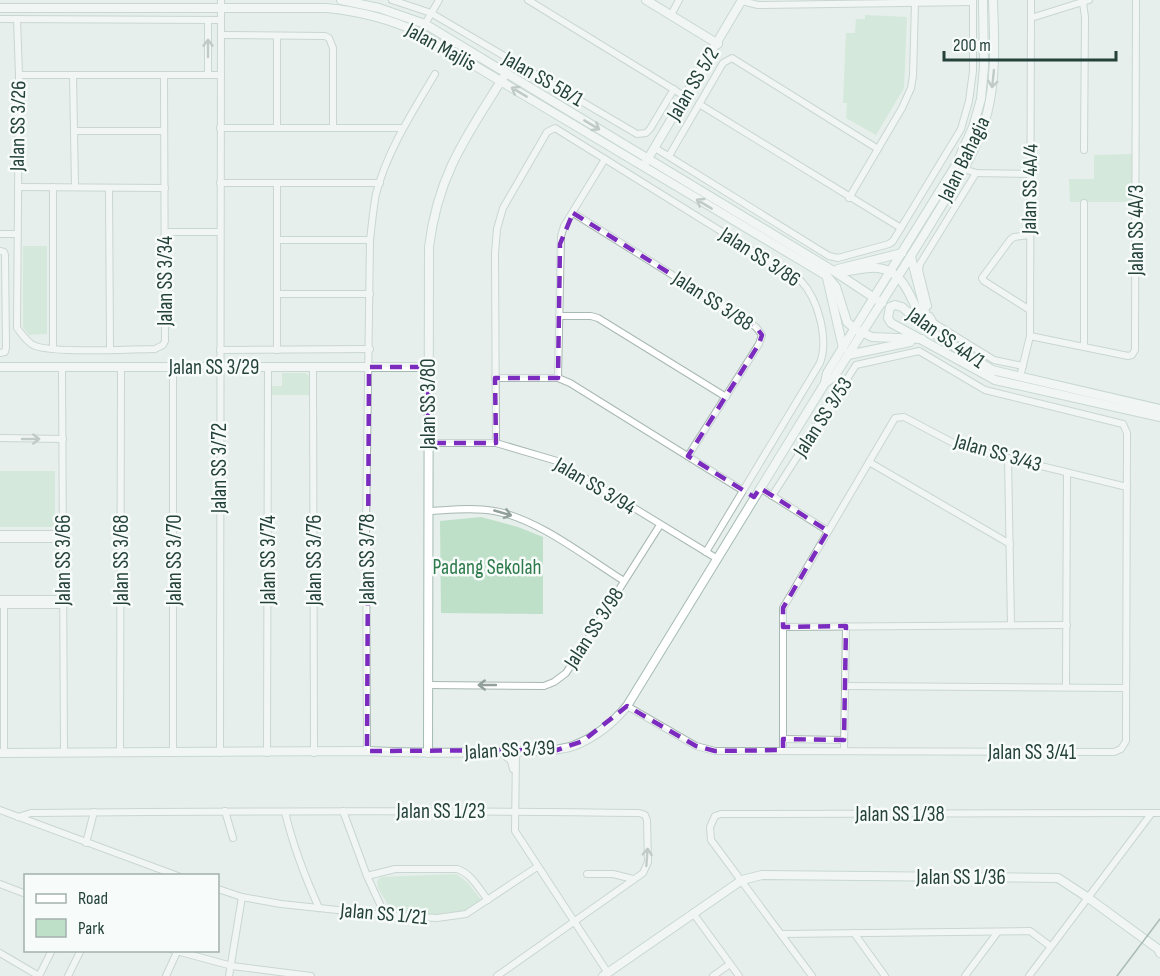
<svg xmlns="http://www.w3.org/2000/svg" width="1160" height="976" font-family="'Sofia Sans Condensed',sans-serif">
	<style>
		.green { fill: #bfe0c8 }
		.lines { fill: none; stroke-linecap: round; stroke-linejoin: round }
		.street-casing { stroke: #a8b8b2; stroke-width: 8 }
		.secondary-casing { stroke: #a4bbb3; stroke-width: 10 }
		.street { stroke: #fff; stroke-width: 6 }
		.secondary { stroke: #fff; stroke-width: 8 }
		.tram { stroke: #5f7d75; stroke-width: 1.5 }
		.oneway { stroke: #92a09c }
		.marked { fill: none; stroke: #7b2cbf; stroke-width: 4.5; stroke-dasharray: 12 8; stroke-linejoin: round }
		.labels { text-anchor: middle; dominant-baseline: central; stroke-width: 5; stroke-linejoin: round; paint-order: stroke }
		.street-label { font-size: 21px; fill: #24423a; stroke: #f7fbf9 }
		.park-label { font-size: 21px; fill: #2d7a4b; stroke: #f7fbf9 }
	</style>
	<rect width="100%" height="100%" fill="#e6efeb"/>
	<g class="green">
		<polygon points="865,15 907,17 904,88 876,135 846,118 847,103 843,103 846,33 855,33 856,19 865,19"/>
		<polygon points="1132,154 1132,202 1070,202 1069,179 1094,179 1094,155"/>
		<polygon points="23,246 47,246 47,334 29,335 23,327"/>
		<polygon points="282,373 305,373 309,376 309,395 271,395 271,386 282,386"/>
		<rect x="0" y="471" width="55" height="56"/>
		<polygon points="481,517 518,527 543,537 543,614 441,613 440,521"/>
		<polygon points="456,874 467,882 482,901 467,912 438,916 392,912 378,888 377,881 381,877"/>
	</g>
	<g class="lines">
		<g class="street-casing">
			<g id="street">
				<polyline points="392,0 431,13 637,134 646,133 650,129 674,89"/>
				<polyline points="528,0 686,97"/>
				<polyline points="742,1 758,5 973,2"/>
				<polyline points="1083,3 1085,17 1084,150"/>
				<polyline points="671,15 679,0"/>
				<polyline points="1031,18 1089,0"/>
				<polyline points="0,19 221,20"/>
				<path d="M17,19L19,75L17,328C22,334 26,341 33,345C51,354 131,349 155,349L163,345L165,341L164,75"/>
				<polyline points="208,20 208,75"/>
				<polyline points="425,24 439,0"/>
				<polyline points="221,35 325,36 329,38 333,48 333,128"/>
				<polyline points="19,75 221,75"/>
				<polyline points="73,75 75,187"/>
				<polyline points="699,104 901,228"/>
				<polyline points="220,128 403,128"/>
				<polyline points="277,128 277,36"/>
				<polyline points="74,131 164,131"/>
				<polyline points="655,148 829,256 838,258 889,244 893,241 961,129 969,101 973,71 973,0"/>
				<polyline points="669,156 723,63 732,58 878,149"/>
				<polyline points="964,169 976,173 1031,174"/>
				<polyline points="220,183 380,183"/>
				<polyline points="18,187 165,188"/>
				<polyline points="109,188 110,349"/>
				<polyline points="849,198 902,108 911,88 913,76 915,3"/>
				<polyline points="573,213 756,327 762,335 759,344 688,456"/>
				<polyline points="165,232 220,232"/>
				<polyline points="0,234 17,234"/>
				<polyline points="1029,235 1014,237 1010,240 982,278 984,281 1030,310"/>
				<polyline points="277,240 370,240"/>
				<polyline points="0,251 4,252 5,255 6,347 5,352 0,353"/>
				<polyline points="277,294 370,294"/>
				<polyline points="928,306 919,270 920,264 976,173"/>
				<polyline points="559,316 591,316 598,318 726,397"/>
				<polyline points="930,316 934,323 994,360 1023,366"/>
				<polyline points="1030,336 1128,356 1132,355 1135,350 1136,0"/>
				<polyline points="1084,346 1084,203"/>
				<polyline points="53,349 53,187"/>
				<polyline points="220,350 370,349"/>
				<polyline points="277,350 277,183"/>
				<polyline points="62,367 64,753"/>
				<polyline points="313,367 314,753"/>
				<polyline points="1020,377 1030,336 1031,0"/>
				<polyline points="495,378 558,378 570,383 742,490"/>
				<polyline points="558,378 561,236 564,226 605,159"/>
				<polyline points="0,438 63,439"/>
				<polyline points="428,443 496,443 557,461 716,558"/>
				<path d="M496,443L495,253L497,229L503,208L547,132L555,128L801,281C818,299 829,339 820,363L706,552"/>
				<polyline points="1008,458 1011,625"/>
				<polyline points="869,462 1010,544"/>
				<polyline points="760,488 828,531"/>
				<path d="M429,511C450,510 473,507 494,511C537,518 587,558 624,581"/>
				<polyline points="0,534 63,534"/>
				<polyline points="0,539 63,539"/>
				<polyline points="0,599 63,599"/>
				<polyline points="1,605 63,605"/>
				<polyline points="4,605 4,753"/>
				<polyline points="783,627 1067,625"/>
				<polyline points="429,685 544,686 554,682 566,673 660,525"/>
				<polyline points="845,686 1126,688"/>
				<polyline points="1066,687 1067,473"/>
				<polyline points="627,706 696,746 715,751 1114,752 1121,749 1126,741 1127,433 1123,424 985,390 919,351 856,365 772,496"/>
				<polyline points="783,739 844,740"/>
				<polyline points="783,750 783,608 895,418 904,417 959,446 1127,487"/>
				<polyline points="844,750 846,626"/>
				<path d="M367,751L366,525L370,240C372,224 373,209 376,194C387,151 413,111 435,74"/>
				<polyline points="516,751 515,831 608,973"/>
				<polyline points="120,752 121,367"/>
				<polyline points="501,752 511,761 513,769"/>
				<polyline points="173,753 173,367"/>
				<polyline points="220,753 221,0"/>
				<polyline points="267,753 268,367"/>
				<polyline points="0,810 178,876"/>
				<polyline points="225,811 233,838"/>
				<polyline points="343,811 367,876 385,915"/>
				<path d="M285,812C293,846 305,877 319,908"/>
				<path d="M18,817L31,813C234,811 436,810 639,813L645,815L647,820L648,862L643,873L497,976"/>
				<polyline points="86,843 94,812"/>
				<polyline points="587,874 613,874 633,879"/>
				<path d="M367,876L395,869H457C471,873 479,889 488,900"/>
				<polyline points="0,884 26,894"/>
				<polyline points="218,889 242,897 281,904 385,915 437,918 466,914 537,867"/>
				<polyline points="693,913 739,976"/>
				<polyline points="854,933 885,976"/>
				<polyline points="781,934 1030,931 1050,946"/>
				<polyline points="173,950 232,966 311,976"/>
				<polyline points="0,953 39,976"/>
				<polyline points="39,976 52,950"/>
				<polyline points="68,976 81,950"/>
				<polyline points="166,976 177,952"/>
				<polyline points="229,976 242,897"/>
				<polyline points="713,976 730,964"/>
				<polyline points="812,976 711,840 710,827 715,816 721,814 1160,813"/>
				<polyline points="965,976 997,933"/>
				<polyline points="1029,976 1151,814"/>
			</g>
		</g>
		<g class="secondary-casing">
			<g id="secondary">
				<polyline points="341,0 379,8 425,24 832,270 882,303"/>
				<polyline points="646,0 718,44"/>
				<path d="M0,8H326C360,11 390,19 420,33L827,276L836,287L847,322L855,329L872,337L922,339"/>
				<polyline points="646,162 742,0"/>
				<polyline points="911,257 928,323"/>
				<polyline points="838,269 902,253"/>
				<path d="M836,271C851,273 864,266 878,268C907,271 911,304 925,324"/>
				<polyline points="827,278 843,348"/>
				<polyline points="848,355 910,342"/>
				<polyline points="0,367 428,367"/>
				<path d="M825,383L834,377C868,323 903,270 936,215C958,179 983,142 990,100C996,67 994,33 993,0"/>
				<polyline points="1160,409 992,370 930,331 902,307 895,305 890,307 888,318 891,323 995,380 1160,417"/>
				<path d="M0,753L367,751C411,753 456,753 500,752C523,751 550,753 573,746C594,738 613,723 627,706L825,383L827,373L956,165L973,127L981,99L984,67L983,0"/>
				<path d="M428,753L429,247C438,173 468,134 506,73"/>
				<polyline points="603,976 742,880 762,875 1058,878 1087,897 1158,949 1160,953"/>
			</g>
		</g>
		<use href="#street" class="street"/>
		<use href="#secondary" class="secondary"/>
		<polyline class="tram" points="1117,976 1160,919"/>
	</g>
	<defs><path id="oneway-shaft" d="M-6 0H5M1.5-3L5.5 0L1.5 3" fill="none" stroke-width="1.6" stroke-linecap="round" stroke-linejoin="round" transform="scale(1.5)"/></defs>
	<g class="oneway">
		<use href="#oneway-shaft" transform="translate(208 48) rotate(-90)"/>
		<use href="#oneway-shaft" transform="translate(993 79) rotate(96)"/>
		<use href="#oneway-shaft" transform="translate(519 92) rotate(-149)"/>
		<use href="#oneway-shaft" transform="translate(592 125) rotate(31)"/>
		<use href="#oneway-shaft" transform="translate(704 204) rotate(-149)"/>
		<use href="#oneway-shaft" transform="translate(31 439)"/>
		<use href="#oneway-shaft" transform="translate(503 513) rotate(16)"/>
		<use href="#oneway-shaft" transform="translate(487 685) rotate(-180)"/>
		<use href="#oneway-shaft" transform="translate(647 857) rotate(-86)"/>
	</g>
	<path d="M0 0H1160V976H0ZM573,213L756,327L762,335L759,344L688,456L754,497L760,488L828,531L783,608V627L846,626L844,740L783,739V750L715,751L696,746L627,706L583,741L557,750L367,751L369,367H428V443H496L495,378H558L560,244Z" fill="#e6efeb" fill-opacity=".55" fill-rule="evenodd"/>
	<path class="marked" d="M573,213L756,327L762,335L759,344L688,456L754,497L760,488L828,531L783,608V627L846,626L844,740L783,739V750L715,751L696,746L627,706L583,741L557,750L367,751L369,367H428V443H496L495,378H558L560,244Z"/>
	<g class="labels">
		<g class="street-label">
			<text transform="translate(441 47) rotate(29)">Jalan Majlis</text>
			<text transform="translate(543 79) rotate(30)">Jalan SS 5B/1</text>
			<text transform="translate(693 84) rotate(-59)">Jalan SS 5/2</text>
			<text transform="translate(18 126) rotate(-89)">Jalan SS 3/26</text>
			<text transform="translate(964 159) rotate(-64)">Jalan Bahagia</text>
			<text transform="translate(1030 189) rotate(-89)">Jalan SS 4A/4</text>
			<text transform="translate(1136 230) rotate(-90)">Jalan SS 4A/3</text>
			<text transform="translate(760 257) rotate(33)">Jalan SS 3/86</text>
			<text transform="translate(165 281) rotate(-90)">Jalan SS 3/34</text>
			<text transform="translate(713 301) rotate(33)">Jalan SS 3/88</text>
			<text transform="translate(946 338) rotate(35)">Jalan SS 4A/1</text>
			<text x="214" y="367">Jalan SS 3/29</text>
			<text transform="translate(428 404) rotate(-90)">Jalan SS 3/80</text>
			<text transform="translate(823 417) rotate(-57)">Jalan SS 3/53</text>
			<text transform="translate(998 453) rotate(16)">Jalan SS 3/43</text>
			<text transform="translate(219 468) rotate(-90)">Jalan SS 3/72</text>
			<text transform="translate(595 486) rotate(31)">Jalan SS 3/94</text>
			<text transform="translate(367 559) rotate(-90)">Jalan SS 3/78</text>
			<text transform="translate(63 560) rotate(-90)">Jalan SS 3/66</text>
			<text transform="translate(121 560) rotate(-90)">Jalan SS 3/68</text>
			<text transform="translate(174 560) rotate(-90)">Jalan SS 3/70</text>
			<text transform="translate(268 560) rotate(-90)">Jalan SS 3/74</text>
			<text transform="translate(314 560) rotate(-90)">Jalan SS 3/76</text>
			<text transform="translate(594 628) rotate(-57)">Jalan SS 3/98</text>
			<text transform="translate(510 750) rotate(-3)">Jalan SS 3/39</text>
			<text x="1032" y="752">Jalan SS 3/41</text>
			<text x="441" y="811">Jalan SS 1/23</text>
			<text x="900" y="814">Jalan SS 1/38</text>
			<text x="961" y="877">Jalan SS 1/36</text>
			<text transform="translate(384 914) rotate(5)">Jalan SS 1/21</text>
		</g>
		<g class="park-label">
			<text x="487" y="567">Padang Sekolah</text>
		</g>
	</g>
	<rect x="24" y="874" width="195" height="78" fill="#f7fbf9" stroke="#a3b1ad" stroke-width="1.5"/>
	<rect x="36" y="894" width="30" height="9" fill="#ffffff" stroke="#a3b1ad" stroke-width="1.5"/>
	<text x="78" y="904" font-size="18" fill="#24423a">Road</text>
	<rect x="36" y="919" width="30" height="18" fill="#bfe0c8" stroke="#a3b1ad" stroke-width="1.5"/>
	<text x="78" y="934" font-size="18" fill="#24423a">Park</text>
	<path d="M944 51v9h172v-9" fill="none" stroke="#24423a" stroke-width="3"/>
	<text x="953" y="51" font-size="18" fill="#24423a" stroke="#f7fbf9" stroke-width="4.5" paint-order="stroke">200 m</text>
</svg>
